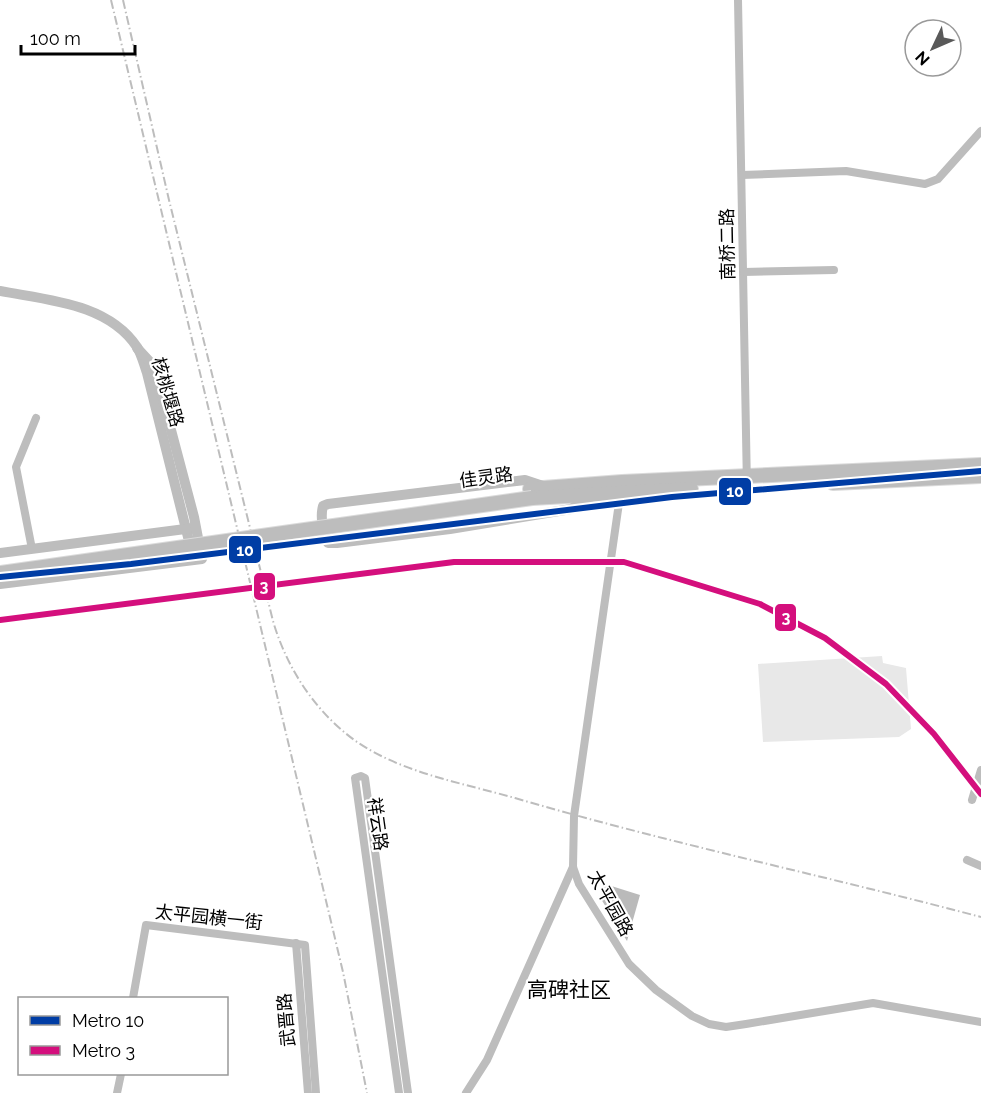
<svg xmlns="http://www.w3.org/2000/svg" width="981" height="1093" font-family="Raleway,'Noto Sans SC',sans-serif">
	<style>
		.green { fill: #e8e8e8 }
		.water { fill: #bababa }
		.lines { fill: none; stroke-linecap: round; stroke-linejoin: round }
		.primary-casing { stroke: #dbdbdb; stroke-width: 16 }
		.minor { stroke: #bdbdbd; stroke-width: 8 }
		.tertiary { stroke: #bdbdbd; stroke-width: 10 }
		.primary { stroke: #bdbdbd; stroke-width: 14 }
		.rail { stroke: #bdbdbd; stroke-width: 2; stroke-dasharray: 9 3 1.5 3; stroke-linecap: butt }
		.primary-bridge-casing { stroke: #dbdbdb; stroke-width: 16; stroke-linecap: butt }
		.primary-bridge { stroke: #bdbdbd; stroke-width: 14 }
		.metro-1-casing { stroke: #fff; stroke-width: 10 }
		.metro-2-casing { stroke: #fff; stroke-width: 10 }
		.metro-1 { stroke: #003da5; stroke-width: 6 }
		.metro-2 { stroke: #d40f7d; stroke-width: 6 }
		.labels { text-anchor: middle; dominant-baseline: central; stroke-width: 4.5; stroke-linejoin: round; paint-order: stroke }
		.street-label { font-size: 18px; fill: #000; stroke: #fff }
		.quarter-label { font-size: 21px; fill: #000; stroke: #fff }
		.line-badge { stroke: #fff; stroke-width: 2 }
		.badge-label { font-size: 16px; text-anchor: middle; font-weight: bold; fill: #fff }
	</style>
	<rect width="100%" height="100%" fill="#fff"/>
	<polygon class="green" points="882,656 883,663 906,668 911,729 899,737 763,742 758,664"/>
	<polygon class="water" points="605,884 640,895 627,941 601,899"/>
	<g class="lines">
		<g class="primary-casing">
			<g id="primary">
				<polyline points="833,483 981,476"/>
				<polyline points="530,489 622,482 981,465"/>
				<polyline points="532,498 691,489"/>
			</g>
		</g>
		<g class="minor">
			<polyline points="738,0 747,487"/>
			<polyline points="742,175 846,171 925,184 938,179 981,131"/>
			<polyline points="744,272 834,270"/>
			<polyline points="621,489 574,816 573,867 579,884 629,964 656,990 692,1016 709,1024 726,1027 746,1024 873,1003 981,1022"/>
			<polyline points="32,549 16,467 36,418"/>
			<polyline points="972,800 981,770"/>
			<polyline points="967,860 981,866"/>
			<polyline points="296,943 308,1093"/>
			<polyline points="133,998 146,925 305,945 316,1093"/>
			<polyline points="117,1093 121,1074"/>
			<polyline points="399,1093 355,778 361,776 365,778 408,1093"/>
			<polyline points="466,1093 487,1060 573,867"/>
		</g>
		<g class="tertiary">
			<path d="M0,291C47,300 108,303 137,347C142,355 144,365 147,373L192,553"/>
			<path d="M543,486L525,480L328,504L323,506C320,517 323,533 328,543H337L450,529L571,509L594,495"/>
			<polyline points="0,553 193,528"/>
			<polyline points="0,584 202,559 194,517 157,377 149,361 137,348"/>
		</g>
		<use href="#primary" class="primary"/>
		<g class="rail">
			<polyline points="111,0 343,972 367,1093"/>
			<path d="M123,0L169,200L273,621C287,669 316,713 357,742C403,773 462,783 515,798C668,843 826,876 981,917"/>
		</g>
		<g class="primary-bridge-casing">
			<polyline id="primary-bridge" points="0,573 532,498"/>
		</g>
		<use href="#primary-bridge" class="primary-bridge"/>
		<g class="metro-1-casing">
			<polyline id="metro-1" points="0,577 131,564 672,497 981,471"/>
		</g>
		<g class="metro-2-casing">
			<polyline id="metro-2" points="0,620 454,562 624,562 760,604 825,638 886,684 934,734 981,794"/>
		</g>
		<use href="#metro-1" class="metro-1"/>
		<use href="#metro-2" class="metro-2"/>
	</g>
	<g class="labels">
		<g class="street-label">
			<text transform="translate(727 244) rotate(-91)">南桥二路</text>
			<text transform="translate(168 392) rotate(74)">核桃堰路</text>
			<text transform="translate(486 477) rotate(-8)">佳灵路</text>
			<text transform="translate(378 824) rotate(82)">祥云路</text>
			<text transform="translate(611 903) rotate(61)">太平园路</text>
			<text transform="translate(209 917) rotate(6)">太平园横一街</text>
			<text transform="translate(286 1020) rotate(-95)">武晋路</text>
		</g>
		<g class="quarter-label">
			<text x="569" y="989">高碑社区</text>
		</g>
	</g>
	<g class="line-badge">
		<rect x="718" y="477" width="34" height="29" rx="6" fill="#003da5"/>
		<rect x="228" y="535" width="34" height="29" rx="6" fill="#003da5"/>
		<rect x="253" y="572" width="23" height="29" rx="6" fill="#d40f7d"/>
		<rect x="774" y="603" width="23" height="29" rx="6" fill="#d40f7d"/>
	</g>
	<g class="badge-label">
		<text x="735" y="497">10</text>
		<text x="245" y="556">10</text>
		<text x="264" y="592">3</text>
		<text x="786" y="623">3</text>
	</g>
	<rect x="18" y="997" width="210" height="78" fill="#ffffff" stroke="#999999" stroke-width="1.5"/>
	<rect x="30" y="1016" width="30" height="9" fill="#003da5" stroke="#999999" stroke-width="1.5"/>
	<text x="72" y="1027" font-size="18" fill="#000000">Metro 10</text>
	<rect x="30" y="1046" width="30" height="9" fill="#d40f7d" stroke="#999999" stroke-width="1.5"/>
	<text x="72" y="1057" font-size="18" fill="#000000">Metro 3</text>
	<g transform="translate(933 48) rotate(226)"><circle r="28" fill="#ffffff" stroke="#999999" stroke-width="1.5"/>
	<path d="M0-4.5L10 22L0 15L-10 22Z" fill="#595959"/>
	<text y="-9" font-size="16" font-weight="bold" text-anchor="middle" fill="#000000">N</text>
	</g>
	<path d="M21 45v9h114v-9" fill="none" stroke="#000000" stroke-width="3"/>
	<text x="30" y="45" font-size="18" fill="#000000" stroke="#ffffff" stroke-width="4.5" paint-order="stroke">100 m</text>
</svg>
